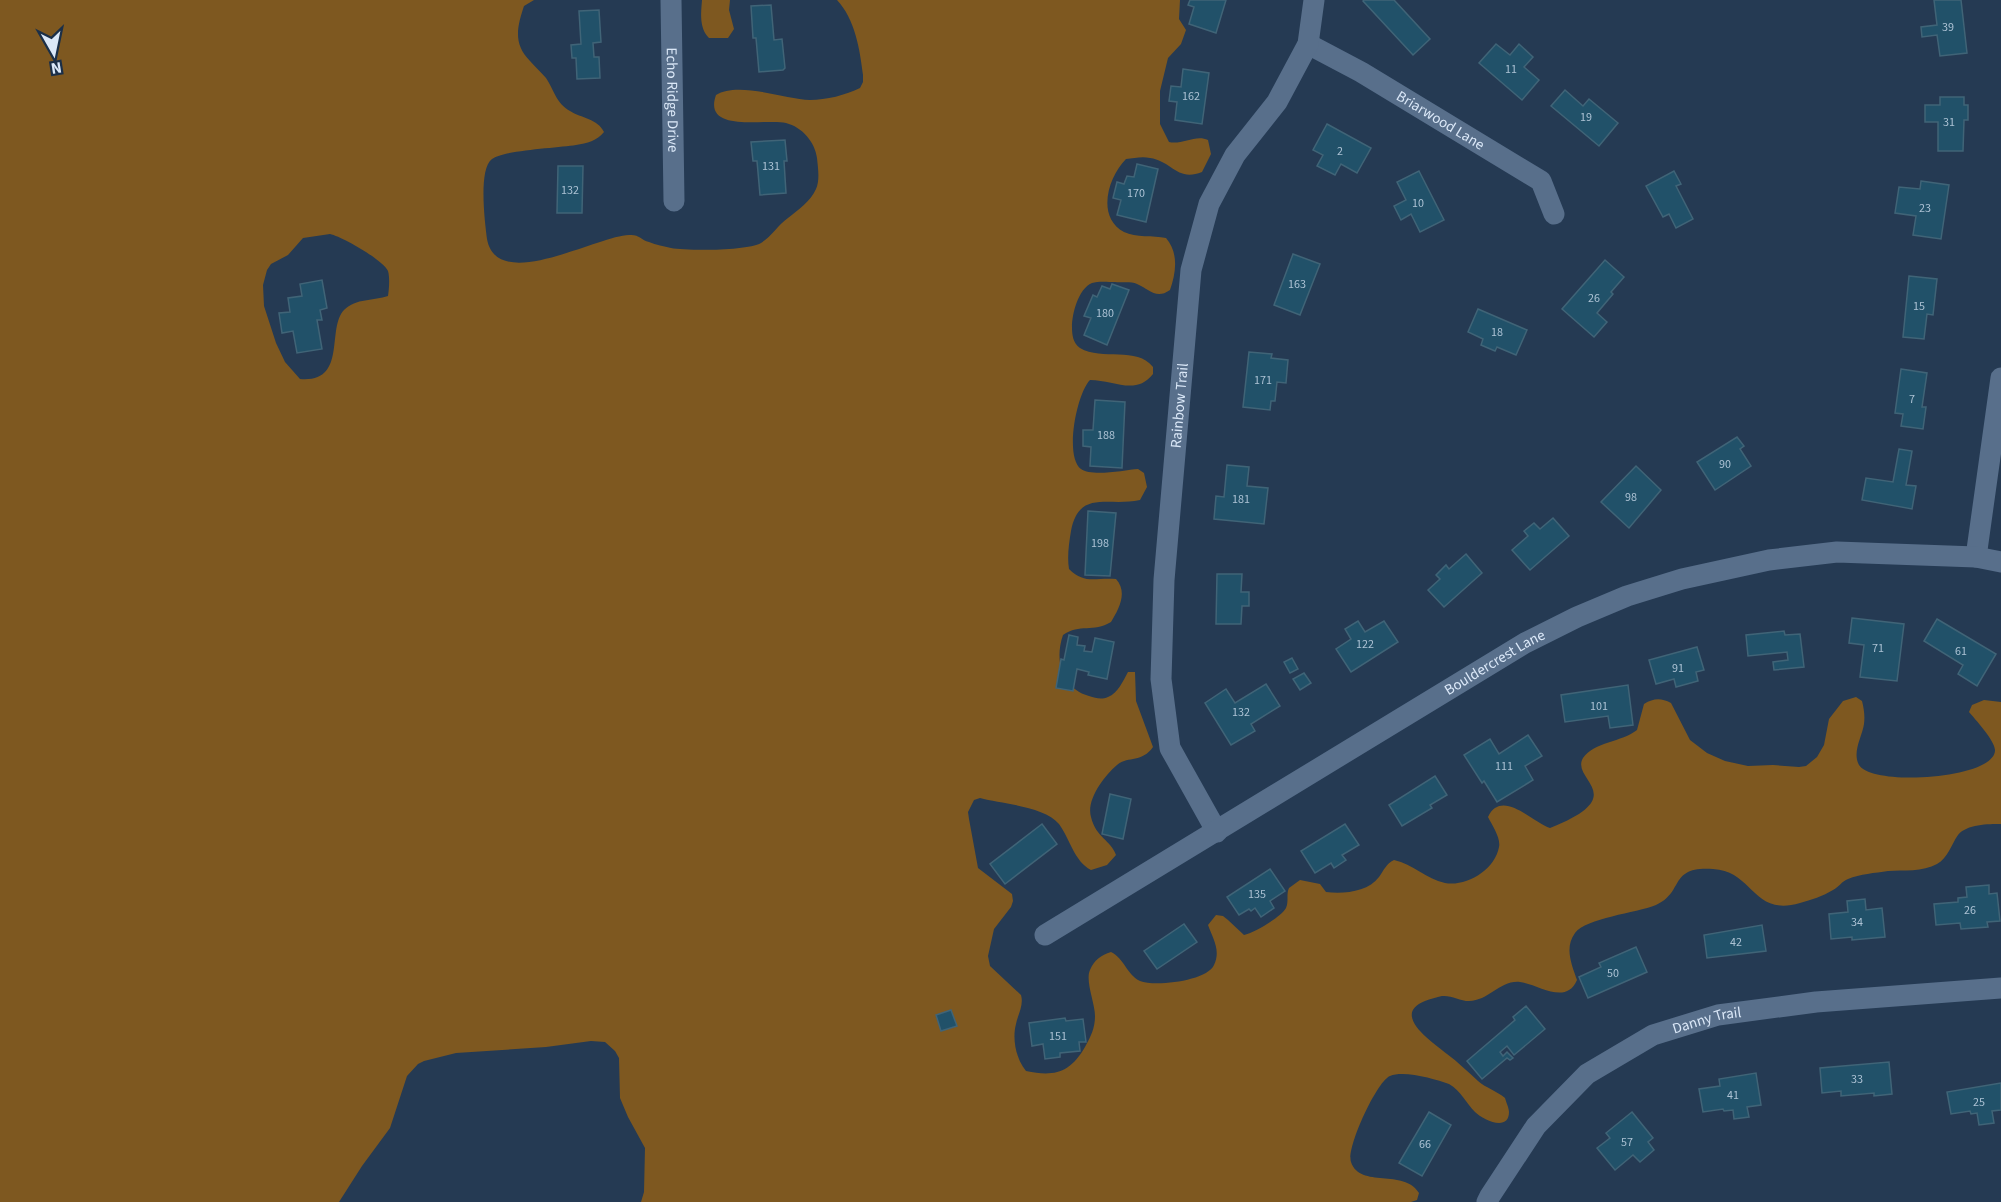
<svg xmlns="http://www.w3.org/2000/svg" width="2001" height="1202" font-family="'Source Sans 3',sans-serif">
	<style>
		.forest { fill: #7e5820; fill-rule: evenodd }
		.building { fill: #215169; stroke: #406477; stroke-width: 1.5 }
		.lines { fill: none; stroke-linecap: round; stroke-linejoin: round }
		.street { stroke: #586f8b; stroke-width: 21 }
		.labels { text-anchor: middle; dominant-baseline: central; stroke-width: 5; stroke-linejoin: round; paint-order: stroke }
		.number-label { font-size: 12px; fill: #acc2d4 }
		.street-label { font-size: 15px; fill: #dbe8f8; stroke: #1b2f48 }
	</style>
	<rect width="100%" height="100%" fill="#253a53"/>
	<g class="forest">
		<path d="M0,0H534L524,6C517,27 513,44 530,61C535,67 541,72 546,78C554,90 556,103 570,111C581,118 598,119 604,132C597,141 587,143 576,145C558,148 504,150 492,159C478,169 485,223 487,239C497,294 596,236 629,235C639,234 641,240 649,242C656,245 664,246 671,248C687,251 747,251 761,243C771,237 778,225 788,218C798,210 811,201 816,189C820,180 818,168 817,158C815,142 802,127 786,123C768,118 702,134 716,95C738,81 784,99 810,100C826,100 846,95 860,88L863,82V75C860,50 855,19 837,0H1180L1179,19L1186,30L1181,44L1168,58L1160,91V124L1169,142C1182,145 1196,134 1208,140L1211,154L1202,172C1177,182 1172,161 1150,158C1143,156 1134,158 1126,159C1108,177 1096,217 1124,232C1136,238 1153,235 1166,238C1179,253 1176,273 1170,290C1156,300 1149,289 1137,284C1131,281 1121,283 1115,282C1108,282 1098,281 1092,283C1078,289 1072,314 1072,327C1072,335 1073,343 1080,348C1102,361 1137,346 1153,367V374C1136,396 1114,380 1090,380C1077,393 1064,456 1081,469C1092,477 1125,470 1138,469L1144,473L1147,487L1140,500C1108,507 1079,489 1071,531C1069,543 1067,557 1069,569C1085,585 1096,577 1116,579C1128,592 1119,609 1111,622C1093,633 1080,623 1063,635C1054,661 1062,688 1089,696C1096,698 1101,700 1108,697C1118,693 1123,681 1128,672H1135L1136,701L1153,747C1142,763 1127,756 1117,765C1104,776 1086,800 1091,817C1096,838 1111,840 1116,855L1107,865L1091,870C1074,861 1070,839 1059,824C1044,806 1002,804 980,798L974,800L968,812L969,819L978,868L1012,894L1013,901L1011,907L994,929L988,956L990,966L1021,995C1024,1005 1018,1014 1016,1024C1012,1039 1016,1059 1026,1071C1054,1077 1070,1073 1085,1047C1091,1036 1095,1028 1095,1016C1095,1003 1085,981 1090,970C1094,960 1101,955 1111,952C1124,958 1127,975 1140,981C1155,987 1207,981 1214,965C1221,950 1213,939 1208,925L1216,915L1223,916L1228,920L1244,935C1254,933 1281,917 1286,908C1289,901 1286,894 1289,888L1300,880L1320,884L1326,892C1344,894 1368,892 1379,877C1384,870 1386,864 1394,860C1413,864 1426,879 1445,883C1466,887 1495,870 1499,847C1501,838 1492,825 1488,817C1502,788 1533,823 1550,828C1633,795 1570,780 1583,758C1594,742 1622,742 1637,730L1644,704C1654,698 1661,698 1671,703L1690,740L1707,753L1725,761L1748,766L1773,765L1799,767L1806,766L1817,757L1824,745L1829,719L1843,701L1856,697L1862,701C1864,709 1865,716 1864,724C1862,737 1852,752 1859,765C1872,787 1996,779 1995,750C1995,741 1975,719 1969,712L1972,705L1984,700L2001,702V824C1988,824 1967,824 1958,835C1951,845 1948,858 1937,864C1923,872 1903,870 1888,871C1875,873 1860,874 1848,879C1842,881 1839,887 1833,890C1823,896 1811,900 1800,903C1752,917 1754,871 1713,869C1668,866 1685,892 1656,905C1636,913 1586,918 1575,933C1564,948 1572,965 1577,980C1566,1006 1538,984 1520,982C1500,980 1489,1001 1469,1001C1460,1001 1451,995 1442,996C1437,997 1430,999 1425,1001C1390,1015 1434,1043 1447,1054C1458,1062 1468,1072 1478,1081C1486,1088 1497,1091 1505,1098C1506,1102 1509,1108 1509,1112C1509,1132 1483,1120 1475,1112C1466,1103 1461,1091 1449,1084C1435,1079 1404,1070 1390,1076C1377,1081 1346,1148 1351,1162C1360,1189 1404,1168 1419,1193L1417,1200L1411,1202H641L644,1192L645,1148L628,1117L620,1098L619,1058L615,1051L605,1042L591,1041L546,1047L456,1053L424,1061L418,1064L407,1076L390,1128L362,1166L339,1202H0ZM330,234C343,237 383,260 388,271C390,278 389,289 388,296C374,301 356,298 344,310C326,329 348,383 300,379L285,362L276,343L264,306L263,285L267,270L271,264L288,255L303,238Z"/>
		<path d="M702,0H730L729,10L734,29L728,38H709C699,28 701,13 702,0Z"/>
	</g>
	<g class="building">
		<polygon points="1190,0 1226,0 1216,33 1189,24 1194,7 1188,5"/>
		<polygon points="1364,0 1394,0 1430,39 1413,55 1363,1"/>
		<polygon points="1934,0 1961,0 1967,53 1940,56 1937,35 1922,37 1921,27 1937,25"/>
		<polygon points="771,5 774,40 782,39 785,68 783,70 759,72 756,38 753,38 751,6"/>
		<polygon points="599,10 601,42 593,43 594,57 599,57 600,78 577,79 576,58 572,58 571,45 581,44 579,11"/>
		<polygon points="1496,44 1510,55 1519,44 1533,57 1524,67 1539,80 1522,100 1479,63"/>
		<polygon points="1183,69 1209,73 1202,124 1175,120 1177,102 1169,101 1171,86 1181,87"/>
		<polygon points="1565,90 1583,106 1589,99 1618,123 1599,146 1551,106"/>
		<polygon points="1940,97 1964,97 1964,105 1968,105 1968,120 1964,120 1963,151 1938,151 1938,122 1925,122 1925,105 1940,105"/>
		<polygon points="1327,124 1371,148 1357,173 1341,164 1335,175 1317,166 1323,155 1313,150"/>
		<polygon points="785,140 787,161 784,161 786,193 760,195 757,161 753,161 751,142"/>
		<polygon points="1137,164 1158,169 1146,222 1117,215 1121,200 1113,198 1117,182 1124,184 1127,176 1134,177"/>
		<polygon points="558,166 583,166 582,213 557,213"/>
		<polygon points="1419,171 1444,220 1420,232 1411,214 1401,220 1394,206 1406,200 1397,182"/>
		<polygon points="1674,171 1681,184 1676,186 1693,219 1676,228 1669,214 1663,217 1646,186"/>
		<polygon points="1921,181 1949,185 1941,239 1913,235 1916,216 1895,213 1899,187 1920,189"/>
		<polygon points="1293,254 1320,264 1300,315 1274,305"/>
		<polygon points="1605,260 1624,277 1611,292 1613,294 1597,313 1607,322 1594,337 1562,309"/>
		<polygon points="1909,276 1937,279 1933,315 1927,314 1924,339 1903,337"/>
		<polygon points="322,280 327,308 320,310 322,320 317,320 322,349 297,353 293,331 282,333 279,313 290,312 288,298 302,296 300,284"/>
		<polygon points="1112,284 1129,290 1107,345 1084,335 1091,318 1084,316 1093,295 1097,297 1102,286 1110,289"/>
		<polygon points="1478,309 1527,330 1516,355 1497,347 1495,351 1481,345 1483,339 1468,332"/>
		<polygon points="1249,352 1272,354 1271,358 1288,360 1286,383 1277,382 1275,401 1271,401 1270,410 1243,407"/>
		<polygon points="1901,369 1927,373 1922,407 1926,407 1923,429 1901,426 1903,414 1895,413"/>
		<polygon points="1095,400 1125,402 1122,468 1090,466 1091,447 1083,446 1083,430 1093,430"/>
		<polygon points="1737,437 1744,446 1740,449 1751,466 1715,490 1697,462"/>
		<polygon points="1899,449 1912,451 1906,485 1916,486 1912,509 1862,500 1866,478 1893,482"/>
		<polygon points="1227,465 1249,467 1247,486 1268,488 1264,524 1214,519 1216,496 1224,497"/>
		<polygon points="1636,466 1661,490 1629,528 1601,502"/>
		<polygon points="1088,511 1116,513 1110,576 1085,575"/>
		<polygon points="1553,518 1569,536 1530,570 1512,550 1528,536 1524,531 1534,523 1540,529"/>
		<polygon points="1466,554 1482,573 1444,607 1428,590 1440,579 1436,575 1446,565 1449,569"/>
		<polygon points="1217,574 1242,574 1241,592 1249,592 1249,606 1242,606 1241,624 1216,624"/>
		<polygon points="1852,618 1904,624 1897,681 1860,677 1864,645 1849,643"/>
		<polygon points="1937,619 1996,654 1977,686 1958,674 1963,665 1924,641"/>
		<polygon points="1358,621 1365,632 1384,621 1398,642 1351,672 1336,649 1351,639 1345,629"/>
		<polygon points="1784,631 1785,635 1800,634 1804,667 1774,670 1773,662 1788,660 1787,652 1748,656 1746,635"/>
		<polygon points="1069,635 1078,637 1077,645 1085,646 1084,651 1092,652 1095,638 1114,642 1107,679 1088,675 1089,672 1077,669 1073,691 1056,688 1061,659 1064,660"/>
		<polygon points="1697,647 1704,670 1696,672 1698,681 1676,687 1674,679 1656,684 1649,660"/>
		<polygon points="1292,658 1298,669 1290,673 1284,662"/>
		<polygon points="1304,673 1311,683 1300,690 1293,679"/>
		<polygon points="1266,684 1280,706 1251,724 1255,731 1231,745 1205,703 1226,689 1235,703"/>
		<polygon points="1628,685 1633,725 1610,728 1608,716 1565,722 1561,695"/>
		<polygon points="1528,735 1542,756 1525,766 1533,780 1497,802 1484,781 1482,783 1464,755 1490,739 1499,754"/>
		<polygon points="1435,776 1447,795 1430,805 1432,808 1402,826 1389,805"/>
		<polygon points="1110,794 1131,799 1123,839 1102,834"/>
		<polygon points="1042,824 1057,844 1005,884 990,864"/>
		<polygon points="1345,824 1359,845 1342,855 1346,860 1334,868 1331,863 1315,873 1301,851"/>
		<polygon points="1270,869 1285,891 1270,901 1274,908 1261,917 1255,908 1251,911 1249,909 1239,915 1227,897"/>
		<polygon points="1989,885 1989,894 1997,893 2000,921 1987,922 1988,927 1961,929 1960,923 1936,925 1934,904 1958,902 1958,898 1967,897 1966,887"/>
		<polygon points="1865,899 1866,910 1882,908 1885,937 1852,940 1852,937 1831,939 1829,914 1848,912 1847,901"/>
		<polygon points="1184,924 1197,942 1157,969 1144,951"/>
		<polygon points="1762,925 1766,951 1707,958 1704,935"/>
		<polygon points="1636,947 1647,972 1588,998 1579,977 1601,967 1599,963"/>
		<polygon points="1526,1006 1545,1029 1514,1055 1507,1046 1500,1052 1503,1056 1507,1052 1513,1058 1510,1060 1507,1058 1482,1079 1467,1061 1515,1020 1513,1017"/>
		<polygon points="951,1010 957,1026 941,1031 936,1015"/>
		<polygon points="1065,1018 1066,1021 1083,1019 1086,1042 1079,1042 1080,1051 1060,1053 1060,1057 1045,1059 1043,1044 1032,1046 1029,1023"/>
		<polygon points="1889,1062 1892,1094 1874,1096 1874,1093 1841,1096 1841,1091 1822,1093 1820,1068"/>
		<polygon points="1756,1073 1761,1105 1747,1107 1749,1117 1734,1119 1733,1110 1724,1111 1723,1109 1703,1112 1699,1089 1720,1086 1719,1079"/>
		<polygon points="2001,1083 2001,1110 1992,1111 1994,1123 1979,1125 1977,1113 1971,1114 1970,1111 1951,1114 1947,1092"/>
		<polygon points="1429,1112 1451,1125 1422,1176 1399,1163"/>
		<polygon points="1632,1112 1653,1138 1648,1142 1654,1150 1640,1162 1633,1155 1615,1170 1597,1148 1610,1138 1606,1133"/>
	</g>
	<g class="lines">
		<g class="street">
			<path id="s1" d="M671,0L674,201"/>
			<path id="s2" d="M1308,44L1361,72L1541,181L1554,214"/>
			<polyline points="1976,557 2001,378"/>
			<path id="s3" d="M1217,832L1170,748L1161,679L1164,580L1191,270L1209,204L1235,155L1277,102L1308,44L1314,0"/>
			<path id="s4" d="M1045,935L1525,643L1577,617L1627,596L1682,579L1769,560L1837,552L1976,557L2001,562"/>
			<path id="s5" d="M1487,1202L1490,1196L1536,1126L1587,1074L1653,1035L1718,1015L1816,1002L2001,988"/>
		</g>
	</g>
	<g class="labels">
		<g class="number-label">
			<text x="1948" y="27">39</text>
			<text x="1511" y="69">11</text>
			<text x="1191" y="96">162</text>
			<text x="1586" y="117">19</text>
			<text x="1949" y="122">31</text>
			<text x="1340" y="151">2</text>
			<text x="771" y="166">131</text>
			<text x="570" y="190">132</text>
			<text x="1136" y="193">170</text>
			<text x="1418" y="203">10</text>
			<text x="1925" y="208">23</text>
			<text x="1297" y="284">163</text>
			<text x="1594" y="298">26</text>
			<text x="1919" y="306">15</text>
			<text x="1105" y="313">180</text>
			<text x="1497" y="332">18</text>
			<text x="1263" y="380">171</text>
			<text x="1912" y="399">7</text>
			<text x="1106" y="435">188</text>
			<text x="1725" y="464">90</text>
			<text x="1631" y="497">98</text>
			<text x="1241" y="499">181</text>
			<text x="1100" y="543">198</text>
			<text x="1365" y="644">122</text>
			<text x="1878" y="648">71</text>
			<text x="1961" y="651">61</text>
			<text x="1678" y="668">91</text>
			<text x="1599" y="706">101</text>
			<text x="1241" y="712">132</text>
			<text x="1504" y="766">111</text>
			<text x="1257" y="894">135</text>
			<text x="1970" y="910">26</text>
			<text x="1857" y="922">34</text>
			<text x="1736" y="942">42</text>
			<text x="1613" y="973">50</text>
			<text x="1058" y="1036">151</text>
			<text x="1857" y="1079">33</text>
			<text x="1733" y="1095">41</text>
			<text x="1979" y="1102">25</text>
			<text x="1627" y="1142">57</text>
			<text x="1425" y="1144">66</text>
		</g>
		<g class="street-label">
			<text stroke="none"><textPath href="#s1" startOffset="100">Echo Ridge Drive</textPath></text>
			<text stroke="none"><textPath href="#s2" startOffset="153">Briarwood Lane</textPath></text>
			<text stroke="none"><textPath href="#s3" startOffset="440">Rainbow Trail</textPath></text>
			<text stroke="none"><textPath href="#s4" startOffset="526">Bouldercrest Lane</textPath></text>
			<text stroke="none"><textPath href="#s5" startOffset="296">Danny Trail</textPath></text>
		</g>
	</g>
	<g transform="translate(54 54) rotate(171)" stroke="#1b2f48" stroke-width="4.5" paint-order="stroke">
	<path d="M0-4.5L10 22L0 15L-10 22Z" fill="#dbe8f8"/>
	<text y="-9" font-size="16" font-weight="bold" text-anchor="middle" fill="#dbe8f8">N</text>
	</g>
</svg>
